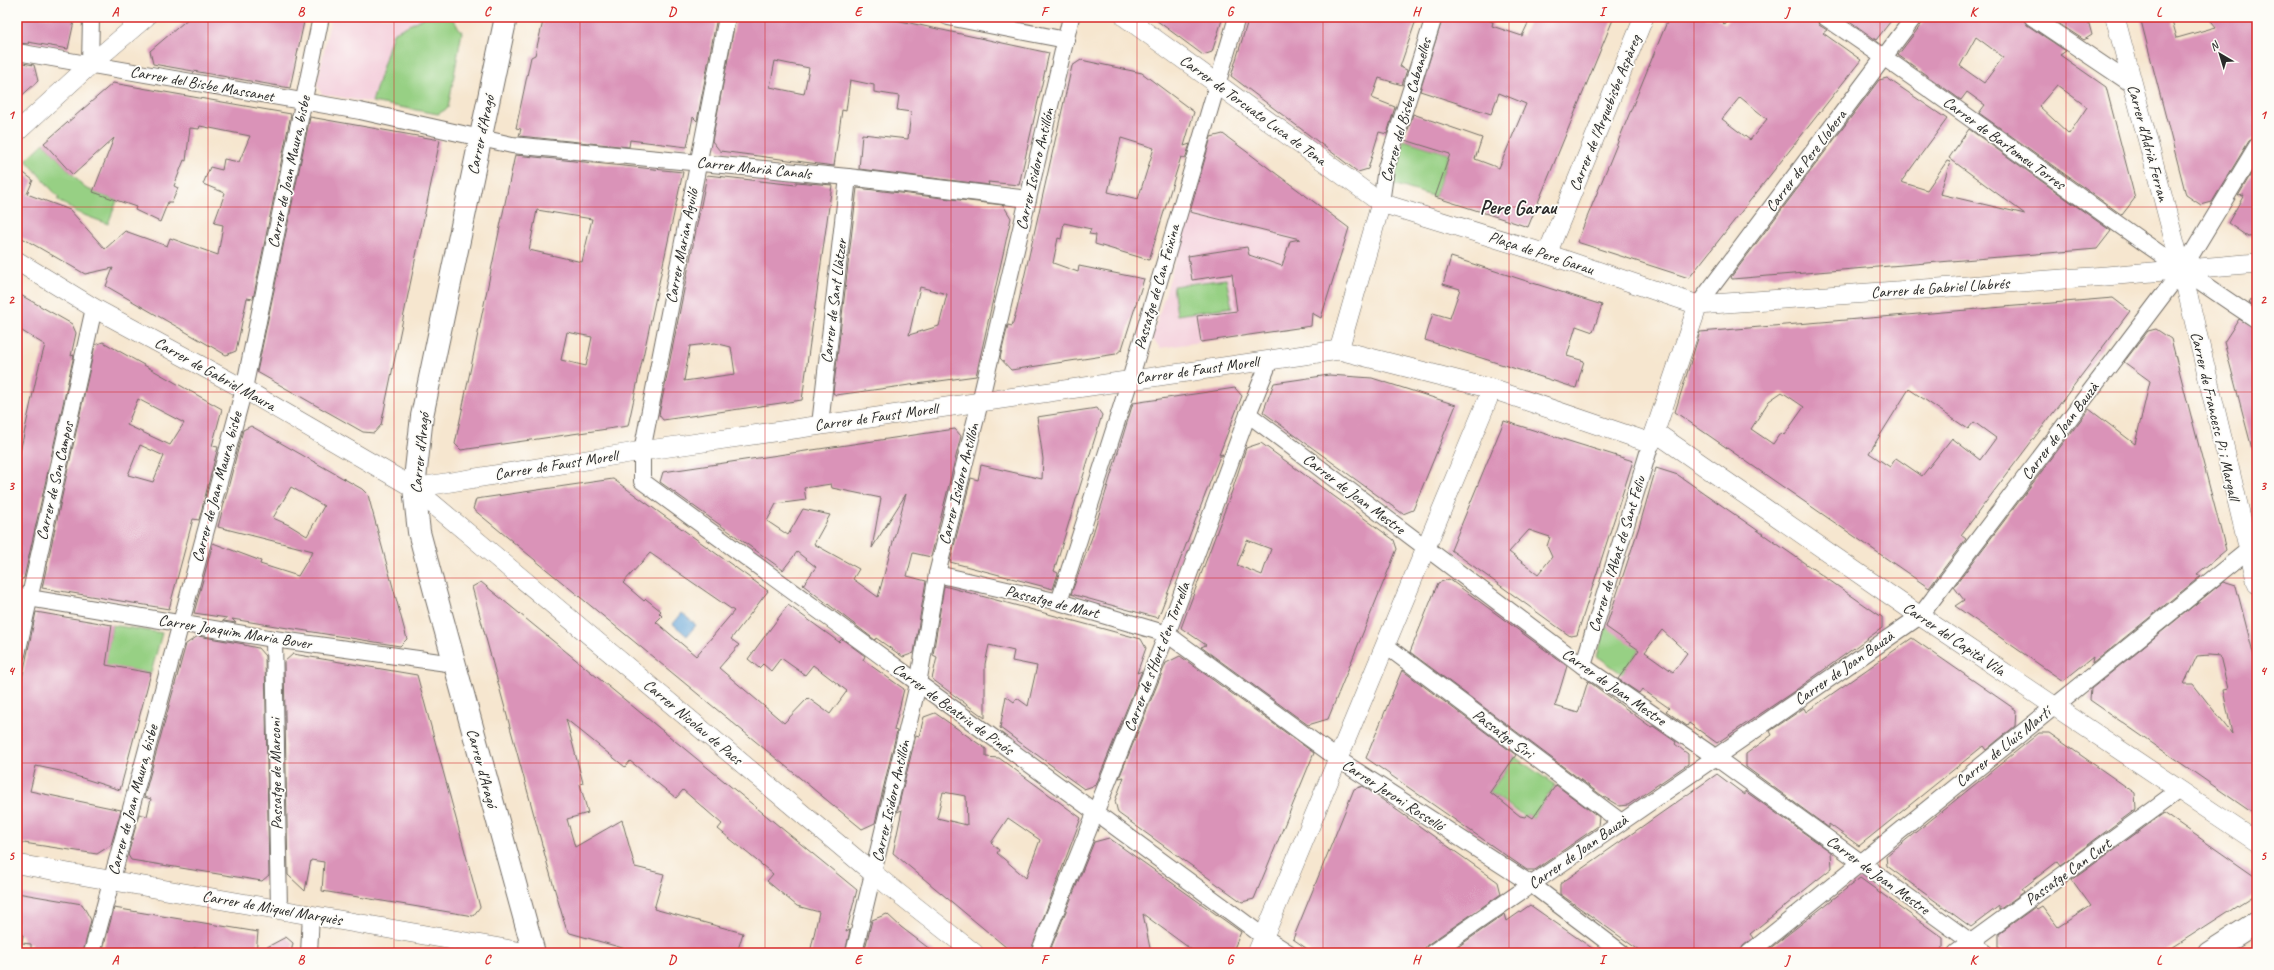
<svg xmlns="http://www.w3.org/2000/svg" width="2274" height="970" font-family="Caveat,sans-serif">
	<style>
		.built { fill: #f4cfdc }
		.green { fill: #97d084; stroke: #617e58 }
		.water { fill: #65a4d7; stroke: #486881 }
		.building { fill: #da93b8; fill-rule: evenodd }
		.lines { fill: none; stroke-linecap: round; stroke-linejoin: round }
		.minor-casing { stroke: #726c64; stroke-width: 18 }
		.tertiary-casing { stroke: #726c64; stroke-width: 20 }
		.secondary-casing { stroke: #726c64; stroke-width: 24 }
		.minor { stroke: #fff; stroke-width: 16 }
		.tertiary { stroke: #fff; stroke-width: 19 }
		.secondary { stroke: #fff; stroke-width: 22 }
		.grid { fill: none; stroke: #d62828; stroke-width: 1; stroke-opacity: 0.55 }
		.labels { text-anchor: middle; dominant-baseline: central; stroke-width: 3.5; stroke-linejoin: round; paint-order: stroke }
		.street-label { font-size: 16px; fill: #2b2b2b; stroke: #fdfcf7 }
		.district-label { font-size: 20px; font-weight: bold; fill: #2b2b2b; stroke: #fdfcf7 }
		.neatline { fill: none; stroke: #d62828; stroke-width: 1.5 }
		.grid-label { font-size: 13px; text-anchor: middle; font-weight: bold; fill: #d62828 }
	</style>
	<rect width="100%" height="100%" fill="#fdfcf7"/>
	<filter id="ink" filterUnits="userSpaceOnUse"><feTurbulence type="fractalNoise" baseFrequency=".025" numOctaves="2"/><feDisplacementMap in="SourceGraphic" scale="8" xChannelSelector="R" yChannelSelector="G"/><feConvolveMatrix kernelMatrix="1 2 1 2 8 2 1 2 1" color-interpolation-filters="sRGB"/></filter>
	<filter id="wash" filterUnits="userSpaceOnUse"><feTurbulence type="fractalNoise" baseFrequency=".012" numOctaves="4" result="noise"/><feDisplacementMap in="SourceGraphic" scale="16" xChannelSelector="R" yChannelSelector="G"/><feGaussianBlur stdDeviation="0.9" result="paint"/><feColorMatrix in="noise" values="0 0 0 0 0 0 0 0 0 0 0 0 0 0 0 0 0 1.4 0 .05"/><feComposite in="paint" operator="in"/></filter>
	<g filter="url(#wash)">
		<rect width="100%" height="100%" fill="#f6e6cf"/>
		<g class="built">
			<polygon points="331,17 451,17 462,32 448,108 438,114 322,94 317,85"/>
			<polygon points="1190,212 1342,249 1330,288 1268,332 1160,348 1152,338"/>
		</g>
		<g class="green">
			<polygon points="425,17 451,17 462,32 448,108 438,114 372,102 393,33"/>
			<polygon points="1404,140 1449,154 1435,197 1390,183"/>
			<polygon points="44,143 85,188 117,201 108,224 76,212 57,199 59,198 26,160"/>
			<polygon points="1226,279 1232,307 1177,315 1173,286"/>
			<polygon points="112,625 162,633 151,673 105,666"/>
			<polygon points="1606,627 1643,644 1622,674 1597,656"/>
			<polygon points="1515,757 1555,785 1533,818 1527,814 1525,817 1490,792"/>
		</g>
		<polygon class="water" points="682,613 696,625 687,636 673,624"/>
		<g id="blocks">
			<g class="building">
				<polygon points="17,17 75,17 68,49 28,42 29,44 17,43"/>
				<polygon points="190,17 305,17 290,88 153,64 150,51"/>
				<polygon points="544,17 717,17 697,121 693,117 687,147 630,140 629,147 519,136 521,129 516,128 531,57 535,55"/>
				<path d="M736,17H882L1049,53L1019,185L988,182L989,185L859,169L862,134L908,139L911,112L897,110L899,96L874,92V85L850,80L846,111L842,110L834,166L720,151L712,141ZM775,61L809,68L804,94L770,87Z"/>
				<polygon points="1152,17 1223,17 1212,52 1203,55"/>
				<polygon points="1249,17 1417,17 1400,67 1407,70 1402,85 1379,78 1372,98 1395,107 1387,134 1379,132 1368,169 1358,172 1231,76"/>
				<polygon points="1443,17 1489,17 1488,20 1493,22 1492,26 1522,36 1531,17 1614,17 1528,227 1435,197 1450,154 1405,140 1413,114 1482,138 1475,159 1499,168 1526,104 1499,93 1491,114 1420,91"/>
				<path d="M1669,17H1717L1725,25L1731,17H1816L1819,25L1827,30L1823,33L1861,60L1689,278L1577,242ZM1740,97L1767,119L1750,140L1722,119Z"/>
				<polygon points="1844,17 1894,17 1876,40"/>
				<path d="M1927,17H2023L2027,25L2066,51L2060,55L2106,87L2135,198L2122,215L1979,113L1985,105L1967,92L1961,100L1898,55ZM1976,37L2003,57L1984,83L1960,66ZM2057,85L2087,107L2069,134L2039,106Z"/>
				<polygon points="2049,17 2087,17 2092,35 2084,40"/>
				<polygon points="2140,17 2171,17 2177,38 2216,27 2208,17 2257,17 2257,137 2249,141 2212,202 2201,205 2186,195"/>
				<path d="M1081,60L1142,73L1194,112L1184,146L1190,144L1185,159L1181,157L1149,260L1095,244L1096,235L1089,234L1091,229L1064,223L1061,239L1058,238L1053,263L1078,272L1079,266L1144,279L1122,349L1116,354L1011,370L1000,358L1008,325L1012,326L1017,309L1072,66ZM1121,138L1154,148L1138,199L1108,192Z"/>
				<polygon points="17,62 34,65 38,81 17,100"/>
				<polygon points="1887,78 1947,119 1901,182 1927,190 1947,161 1950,162 1940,194 2025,214 1949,158 1969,129 2111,231 2097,249 1732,279 1731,277 1879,80"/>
				<polygon points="113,83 291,114 253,299 247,298 236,351 226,355 106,286 113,268 85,274 17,235 17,168 33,180 27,194 70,210 105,249 125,231 167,246 170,238 218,255 223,225 214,223 225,193 203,184 210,167 222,170 224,159 239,162 250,136 200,126 199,129 190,128 186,161 184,160 174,186 178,188 172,202 168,202 160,222 135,210 136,207 93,192 114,138 73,175 44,143"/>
				<polygon points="310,117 440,140 381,425 374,433 363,432 257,372"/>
				<polygon points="1223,134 1349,228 1321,318 1312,313 1311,326 1201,342 1197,316 1237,311 1232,274 1192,280 1188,256 1247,247 1249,255 1282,266 1290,241 1300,239 1190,212 1211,137"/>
				<path d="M515,155L683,172L628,426L461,450L455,444ZM537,210L592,219L582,262L529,250ZM567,332L592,337L586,366L561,360Z"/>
				<polygon points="2257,164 2257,236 2248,237 2228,223 2244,195 2238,196"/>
				<path d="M707,175L796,185V182L832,185L802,400L663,420L659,415ZM715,343L731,347L735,374L684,381L690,346Z"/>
				<path d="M857,188L1003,205L1011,218L976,376L836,395L833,393ZM920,287L947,294L939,326L909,335Z"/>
				<polygon points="1451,257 1602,305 1593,332 1576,326 1567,356 1584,361 1576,388 1425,340 1433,313 1450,318 1460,289 1443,284"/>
				<polygon points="2257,292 2257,309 2249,303"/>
				<polygon points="17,293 72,324 76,333 71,356 74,355 24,578 17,582 17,466 38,370 45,345 17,328"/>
				<path d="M2113,298L2130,311L1961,535L1966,539L1929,588L1675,412L1700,332ZM1909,389L1968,429L1974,422L1996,438L1980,460L1952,438L1922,476L1896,458L1890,467L1869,453ZM1782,392L1804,407L1784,435L1782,433L1779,435L1773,444L1751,429L1769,401Z"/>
				<polygon points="2239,319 2257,329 2257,449 2252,449 2224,342"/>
				<polygon points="2156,329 2171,339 2226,550 2197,574 2201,576 2092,664 2093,657 2063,681 1955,606 1964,600 1954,587 2089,409 2135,444 2150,381 2124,362 2148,331"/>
				<path d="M103,342L222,409L212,446L218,447L199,520L193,519L169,609L42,588L95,345ZM138,399L184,423L170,445L127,425ZM140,445L164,456L153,482L128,475Z"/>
				<polygon points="1329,375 1372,378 1456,405 1413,510 1403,514 1263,412 1274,383"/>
				<polygon points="1235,388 1242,396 1219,455 1223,454 1222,456 1220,456 1158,618 1071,594 1092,537 1133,403"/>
				<polygon points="1097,408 1102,415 1054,571 1058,573 1053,589 950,562 971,478 978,480 981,465 1042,479 1043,459 1037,417"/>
				<path d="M1504,421L1633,461L1577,635L1570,636L1451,550ZM1529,530L1550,537L1547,546L1552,557L1538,574L1509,552Z"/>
				<path d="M251,426L362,489L368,495L407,639L400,646L232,619L236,623L223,621L227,618L194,613L213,543L261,561L260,564L298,576L313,551L218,527L243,430ZM291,487L324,506L307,536L289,525L273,518Z"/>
				<path d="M955,429L961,436L931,557L913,553L907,576L926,581L914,653L903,657L876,638L875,640L803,585L816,567L797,552L783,570L660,482L663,472ZM831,484L832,488L881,498L872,548L906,494L878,597L853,579L859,569L814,544L830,515L803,509L788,535L767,521L776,504L806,500L804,488Z"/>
				<path d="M1261,443L1394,540L1397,549L1328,719L1308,725L1201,647L1206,645L1181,628L1232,491L1246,448ZM1247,540L1271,549L1262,575L1237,565Z"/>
				<path d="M1656,468L1678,475L1882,617V628L1793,692L1717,743L1689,723L1687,726L1666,711L1669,708L1642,689L1639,693L1618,679L1639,650L1606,627L1640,524ZM1662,630L1687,653L1673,672L1645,652Z"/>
				<path d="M613,479L768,591L731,639L739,645L719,668L784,723L808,698L830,714L847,691L813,665L805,675L781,658L771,671L763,664L759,668L748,659L788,605L839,642L842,639L865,656L863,660L904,689L894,730L897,731L875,823L862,829L473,509L476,499ZM650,553L734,611L696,656L656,622L662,616L659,613L661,611L646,599L644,601L623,583Z"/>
				<polygon points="1449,579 1567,666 1555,706 1578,713 1588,681 1651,727 1653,726 1676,742 1675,744 1688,754 1688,764 1628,805 1619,806 1601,795 1410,652 1438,583"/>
				<polygon points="481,582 857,890 846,932 850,930 845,953 810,953 819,912 797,906 767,881 773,874 718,829 722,824 683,790 676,798 630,761 625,767 566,719 583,783 580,784 588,813 567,819 575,847 622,820 635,867 664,874 654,909 743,933 737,953 640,953 570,933 566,928 547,863 472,587"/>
				<path d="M2223,582L2236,586L2257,668V816L2090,700L2091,689ZM2209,655L2220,656L2228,689L2223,690L2232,734L2193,684H2184L2197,656Z"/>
				<polygon points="944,586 1141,639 1146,648 1137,673 1142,671 1096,785 1084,789 1000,728 1006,696 1014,702 1017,698 1028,706 1037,666 1012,661 1014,651 989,645 985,664 985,718 932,679 937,657 933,655"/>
				<polygon points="36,612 112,625 106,665 151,673 120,790 60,771 36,766 30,791 121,810 111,845 97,854 17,842 17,703"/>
				<polygon points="198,636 244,644 244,645 258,648 265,656 269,875 262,881 131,860 128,855 139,814 147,816 151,799 144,797 186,644"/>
				<polygon points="1912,638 2016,710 2015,726 1986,750 1983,746 1859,846 1829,824 1829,828 1746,767 1746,754 1772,735 1770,731 1804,708 1806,712"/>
				<polygon points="293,654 417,675 480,907 473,916 322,891 324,862 311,860 305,891 288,875 284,662"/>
				<polygon points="1180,656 1314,753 1254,899 1242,902 1118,813 1115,801 1124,777 1119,778 1166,663"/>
				<polygon points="1402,670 1516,755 1490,792 1520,816 1525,817 1527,814 1533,818 1556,785 1599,817 1598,826 1535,870 1527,870 1366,758"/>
				<path d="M935,713L986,749V757L999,758L1081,818L1030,953H1013L893,853L902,810L897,812L916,735L919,736L924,717ZM943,792L966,796L967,825L937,818ZM1008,818L1040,840L1026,878L997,853L999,850L991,843Z"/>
				<polygon points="2039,733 2049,733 2135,793 2136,809 2061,865 2058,861 2022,889 2024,892 1999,910 1999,906 1971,927 1887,866 1886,856"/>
				<polygon points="1717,774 1745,795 1745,791 1831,852 1832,868 1750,934 1753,938 1743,946 1740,953 1643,953 1560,894 1560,884"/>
				<polygon points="1363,786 1498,882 1501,894 1427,945 1423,953 1313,953 1293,939 1354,789"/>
				<polygon points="2164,813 2257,878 2257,893 2164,953 2007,953 1999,948 1999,933 2035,907 2037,909 2042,906 2058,927 2091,906 2072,880"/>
				<polygon points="1109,838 1241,932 1232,953 1196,953 1143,914 1151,953 1049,953 1094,842"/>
				<polygon points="1860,878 1943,938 1943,948 1936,953 1764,953"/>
				<polygon points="17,893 82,904 91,920 83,953 31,953 31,944 22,943 23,935 17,934"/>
				<polygon points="1530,905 1599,953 1449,953 1505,914 1507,921"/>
				<polygon points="114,908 258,932 256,953 286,937 293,943 291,953 227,953 194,948 193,953 102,953"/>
				<polygon points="887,914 901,927 935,953 864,953 872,920"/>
			</g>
		</g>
	</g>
	<g filter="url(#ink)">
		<use href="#blocks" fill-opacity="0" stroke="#726c64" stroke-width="1"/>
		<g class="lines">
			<g class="minor-casing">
				<g id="minor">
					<path d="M727,17L642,451V481C849,634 1058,783 1264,937L1289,953"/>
					<polyline points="948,17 1066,40"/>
					<path d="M1825,17C1971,115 2110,223 2257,320"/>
					<polyline points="2032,17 2133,85"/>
					<polyline points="17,52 360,111 512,145 848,177 1028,199"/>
					<polyline points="90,65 91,17"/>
					<polyline points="1381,203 1386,168 1434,17"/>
					<polyline points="1698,305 1914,17"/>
					<polyline points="1248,414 1583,666 1715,757 1986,953"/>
					<polyline points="820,425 848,177"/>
					<polyline points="937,574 1059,602 1167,634 1338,759 1531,884 1622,953"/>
					<polyline points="17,596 274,639 454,664"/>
					<polyline points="1059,602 1130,380 1237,17"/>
					<polyline points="274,639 279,910"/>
					<polyline points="1385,645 1621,822"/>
					<polyline points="17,654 94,308"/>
					<polyline points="1583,666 1651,443"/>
					<polyline points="92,953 244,389 321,17"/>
					<polyline points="309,953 311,915"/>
					<polyline points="854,953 918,684 937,574 980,402 1071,17"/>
					<polyline points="1039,953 1167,634 1248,414 1270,360"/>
					<polyline points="1432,953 1920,616 2182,270 2257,146"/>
					<polyline points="1749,953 2257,543"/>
					<polyline points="1956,953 2179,790"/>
				</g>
			</g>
			<g class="tertiary-casing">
				<g id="tertiary">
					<polyline points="1125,17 1381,203"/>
					<polyline points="2115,17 2182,270 2257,584"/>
					<polyline points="17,132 90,65 146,17"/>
					<polyline points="1547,254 1644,17"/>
					<polyline points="17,261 94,308 244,389 414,488 874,874 974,953"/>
					<polyline points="1698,305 1651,443 1492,389 1339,350 1381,203 1547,254 1698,305 2106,276 2257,263"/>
					<polyline points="1655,432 1920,616 2257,842"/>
					<polyline points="414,488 642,451 1339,350"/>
					<polyline points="17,864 528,953"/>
					<polyline points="1257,953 1492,389"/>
				</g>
			</g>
			<g class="secondary-casing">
				<g id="secondary">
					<polyline points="506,17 422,416 414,488 419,532 435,592 534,953"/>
					<polyline points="2209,953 2257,922"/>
				</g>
			</g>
			<use href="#minor" class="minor"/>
			<use href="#tertiary" class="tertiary"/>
			<use href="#secondary" class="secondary"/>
		</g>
	</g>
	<path class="grid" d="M208,17V953M394,17V953M580,17V953M765,17V953M951,17V953M1137,17V953M1323,17V953M1509,17V953M1694,17V953M1880,17V953M2066,17V953M17,207H2257M17,392H2257M17,578H2257M17,763H2257"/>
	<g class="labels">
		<g class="street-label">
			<text transform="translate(202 84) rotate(10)">Carrer del Bisbe Massanet</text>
			<text transform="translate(1253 110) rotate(36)">Carrer de Torcuato Luca de Tena</text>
			<text transform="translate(1406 110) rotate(-74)">Carrer del Bisbe Cabanelles</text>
			<text transform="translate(1605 113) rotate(-68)">Carrer de l'Arquebisbe Aspàreg</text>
			<text transform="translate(481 135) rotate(-78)">Carrer d'Aragó</text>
			<text transform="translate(2004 143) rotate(36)">Carrer de Bartomeu Torres</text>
			<text transform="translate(2148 143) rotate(75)">Carrer d'Adrià Ferran</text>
			<text transform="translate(1806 161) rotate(-53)">Carrer de Pere Llobera</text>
			<text transform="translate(754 168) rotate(6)">Carrer Marià Canals</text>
			<text transform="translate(1035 169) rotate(-77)">Carrer Isidoro Antillón</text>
			<text transform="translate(289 172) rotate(-78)">Carrer de Joan Maura, bisbe</text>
			<text transform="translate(682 246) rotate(-79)">Carrer Marian Aguiló</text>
			<text transform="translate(1541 253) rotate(18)">Plaça de Pere Garau</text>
			<text transform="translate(1157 287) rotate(-74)">Passatge de Can Feixina</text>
			<text transform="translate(1940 288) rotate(-4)">Carrer de Gabriel Llabrés</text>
			<text transform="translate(834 301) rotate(-83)">Carrer de Sant Llàtzer</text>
			<text transform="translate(1197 370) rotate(-8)">Carrer de Faust Morell</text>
			<text transform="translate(215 374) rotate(29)">Carrer de Gabriel Maura</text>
			<text transform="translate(2215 416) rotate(77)">Carrer de Francesc Pi i Margall</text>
			<text transform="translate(876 417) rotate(-8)">Carrer de Faust Morell</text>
			<text transform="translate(2060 431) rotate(-53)">Carrer de Joan Bauzà</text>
			<text transform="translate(420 453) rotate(-84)">Carrer d'Aragó</text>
			<text transform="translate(556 465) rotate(-9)">Carrer de Faust Morell</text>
			<text transform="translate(55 481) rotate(-77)">Carrer de Son Campos</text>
			<text transform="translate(959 484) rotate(-76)">Carrer Isidoro Antillón</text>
			<text transform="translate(217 487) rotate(-75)">Carrer de Joan Maura, bisbe</text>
			<text transform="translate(1354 494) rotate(37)">Carrer de Joan Mestre</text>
			<text transform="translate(1617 554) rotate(-73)">Carrer de l'Abat de Sant Feliu</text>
			<text transform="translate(1052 602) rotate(14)">Passatge de Mart</text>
			<text transform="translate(235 632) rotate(9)">Carrer Joaquim Maria Bover</text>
			<text transform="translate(1954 639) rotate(34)">Carrer del Capità Vila</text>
			<text transform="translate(1157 657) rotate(-69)">Carrer de s'Hort d'en Torrella</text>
			<text transform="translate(1844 668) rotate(-35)">Carrer de Joan Bauzà</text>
			<text transform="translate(1614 687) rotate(35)">Carrer de Joan Mestre</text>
			<text transform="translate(953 709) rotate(36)">Carrer de Beatriu de Pinós</text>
			<text transform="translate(693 722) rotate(40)">Carrer Nicolau de Pacs</text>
			<text transform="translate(1503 734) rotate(37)">Passatge Siri</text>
			<text transform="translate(2003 747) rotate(-39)">Carrer de Lluís Martí</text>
			<text transform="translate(482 768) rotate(75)">Carrer d'Aragó</text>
			<text transform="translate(276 774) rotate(-91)">Passatge de Marconi</text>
			<text transform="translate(1393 795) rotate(33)">Carrer Jeroni Rosselló</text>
			<text transform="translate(133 800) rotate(-75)">Carrer de Joan Maura, bisbe</text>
			<text transform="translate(891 801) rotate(-77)">Carrer Isidoro Antillón</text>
			<text transform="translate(1578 852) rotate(-35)">Carrer de Joan Bauzà</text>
			<text transform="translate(2068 872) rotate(-36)">Passatge Can Curt</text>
			<text transform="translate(1878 875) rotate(36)">Carrer de Joan Mestre</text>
			<text transform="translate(272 908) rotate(10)">Carrer de Miquel Marquès</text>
		</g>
		<g class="district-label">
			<text x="1518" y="207">Pere Garau</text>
		</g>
	</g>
	<rect width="2274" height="970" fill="none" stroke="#fdfcf7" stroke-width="44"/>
	<g transform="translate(2220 54) rotate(322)" stroke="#fdfcf7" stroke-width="3" paint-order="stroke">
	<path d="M0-3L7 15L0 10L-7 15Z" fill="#2b2b2b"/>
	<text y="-6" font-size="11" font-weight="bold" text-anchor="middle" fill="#2b2b2b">N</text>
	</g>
	<rect x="22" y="22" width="2230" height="926" class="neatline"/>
	<g class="grid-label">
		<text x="115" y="16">A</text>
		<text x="301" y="16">B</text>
		<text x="487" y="16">C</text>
		<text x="672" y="16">D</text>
		<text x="858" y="16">E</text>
		<text x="1044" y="16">F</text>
		<text x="1230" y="16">G</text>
		<text x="1416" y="16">H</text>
		<text x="1602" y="16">I</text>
		<text x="1787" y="16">J</text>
		<text x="1973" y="16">K</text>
		<text x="2159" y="16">L</text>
		<text x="11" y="119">1</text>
		<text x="2263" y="119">1</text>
		<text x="11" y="304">2</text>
		<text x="2263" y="304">2</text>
		<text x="11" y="490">3</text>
		<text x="2263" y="490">3</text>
		<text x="11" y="675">4</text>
		<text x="2263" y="675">4</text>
		<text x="11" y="860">5</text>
		<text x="2263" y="860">5</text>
		<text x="115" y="964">A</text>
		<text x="301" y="964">B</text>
		<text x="487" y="964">C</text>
		<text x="672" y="964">D</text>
		<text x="858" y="964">E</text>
		<text x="1044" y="964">F</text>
		<text x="1230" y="964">G</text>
		<text x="1416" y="964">H</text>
		<text x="1602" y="964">I</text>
		<text x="1787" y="964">J</text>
		<text x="1973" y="964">K</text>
		<text x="2159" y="964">L</text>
	</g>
</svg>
